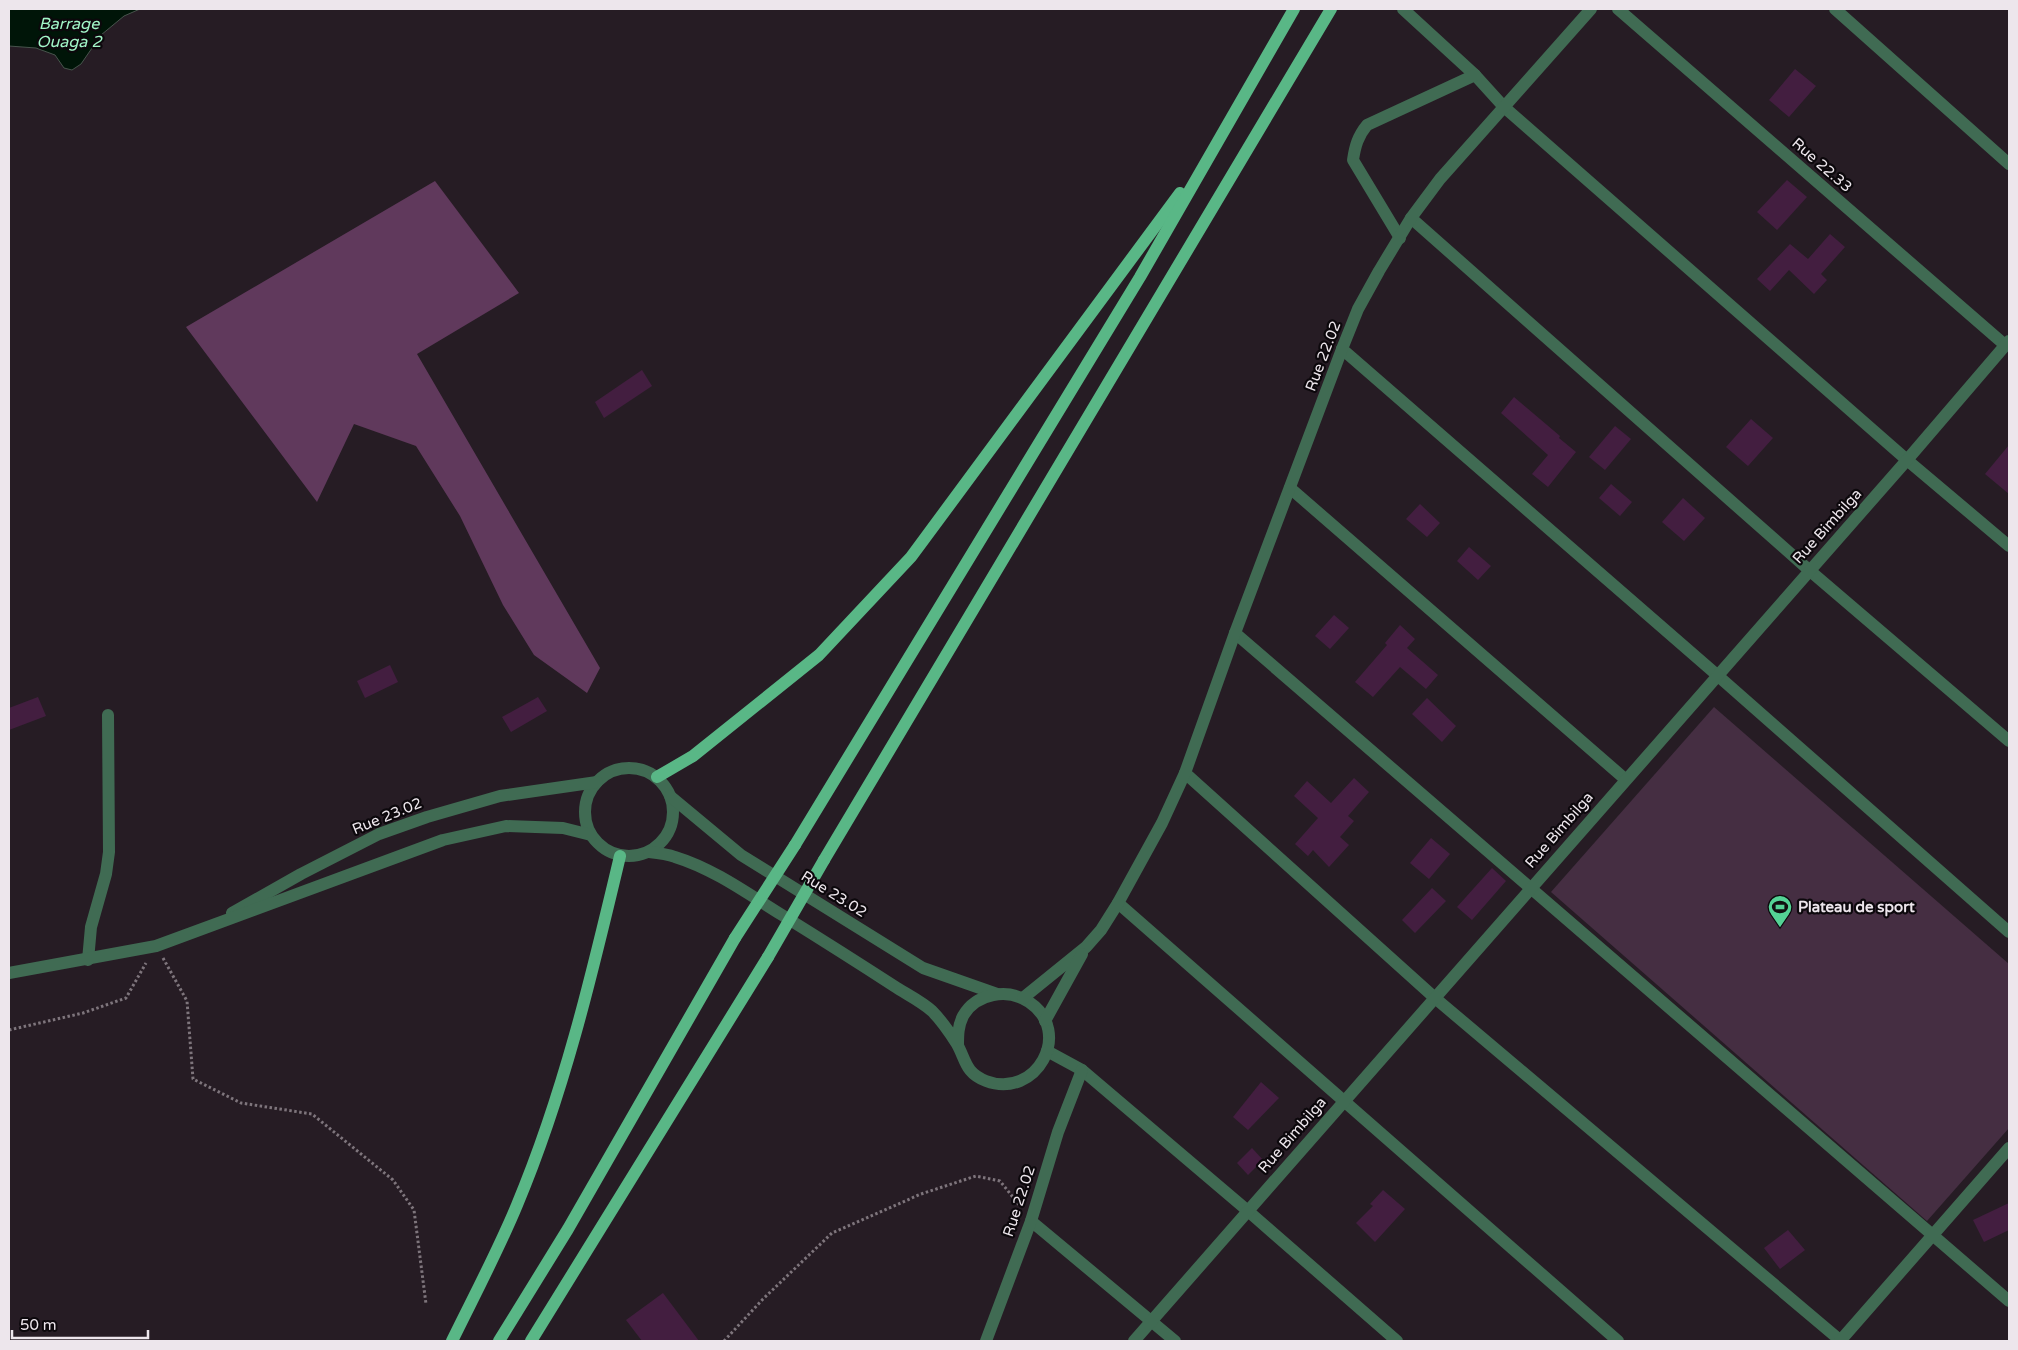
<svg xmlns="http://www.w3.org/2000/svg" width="2018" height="1350" font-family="'Varela Round',sans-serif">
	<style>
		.green { fill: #452e42 }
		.forest { fill: #60395c }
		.water { fill: #001508; stroke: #47544c }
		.building { fill: #431e40 }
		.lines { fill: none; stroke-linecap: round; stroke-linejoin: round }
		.path { stroke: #7e757c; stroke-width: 3; stroke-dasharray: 2.5 2.5; stroke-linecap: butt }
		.minor { stroke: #406b53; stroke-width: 12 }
		.tertiary { stroke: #406b53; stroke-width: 12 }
		.primary { stroke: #59b786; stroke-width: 12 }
		.primary-bridge { stroke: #59b786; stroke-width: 12 }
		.labels { text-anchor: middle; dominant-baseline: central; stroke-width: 4.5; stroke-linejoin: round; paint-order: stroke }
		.street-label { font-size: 15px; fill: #ede6ec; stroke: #0c080c }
		.poi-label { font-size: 15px; font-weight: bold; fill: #ede6ec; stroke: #0c080c; text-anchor: start }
		.water-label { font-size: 16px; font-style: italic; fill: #a2f7c8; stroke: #0c080c }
	</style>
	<rect width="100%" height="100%" fill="#261c24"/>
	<polygon class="green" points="1714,707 2009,964 2009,1128 1927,1221 1551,892"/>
	<polygon class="forest" points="435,181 519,293 417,354 600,668 587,693 534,655 503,605 460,516 416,446 354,424 317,502 186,327"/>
	<polygon class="water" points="9,9 140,9 124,16 101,35 81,64 72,70 64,68 55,55 36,48 9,46"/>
	<g class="building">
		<polygon points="1795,69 1816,86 1789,117 1769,100"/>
		<polygon points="1787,180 1807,197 1777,230 1757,212"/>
		<polygon points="1830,234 1845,247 1821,274 1827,280 1814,294 1789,270 1770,291 1757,279 1790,244 1808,259"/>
		<polygon points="642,370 652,386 604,418 595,402"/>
		<polygon points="1514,397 1560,436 1559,438 1576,452 1548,487 1532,474 1548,455 1501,413"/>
		<polygon points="1751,419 1773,438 1748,466 1726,447"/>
		<polygon points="1615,426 1631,439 1605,470 1589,457"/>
		<polygon points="2009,445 2009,494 1985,474"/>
		<polygon points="1611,484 1632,502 1620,516 1599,498"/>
		<polygon points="1683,498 1705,518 1684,541 1662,522"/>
		<polygon points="1420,504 1440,523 1427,537 1406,519"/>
		<polygon points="1469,547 1491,566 1478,580 1457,561"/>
		<polygon points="1334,615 1349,628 1330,649 1315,636"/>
		<polygon points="1400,625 1415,639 1407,648 1438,675 1426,689 1400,667 1373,697 1355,682 1387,645 1385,643"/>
		<polygon points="390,665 398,682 365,698 357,681"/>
		<polygon points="38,697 46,716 9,730 9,708"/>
		<polygon points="538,697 547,711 511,732 502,717"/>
		<polygon points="1427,698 1456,726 1442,742 1412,714"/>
		<polygon points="1354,778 1369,792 1348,816 1354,821 1340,837 1349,845 1329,867 1313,850 1308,856 1295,844 1318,818 1294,796 1307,781 1331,803"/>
		<polygon points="1431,838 1450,854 1429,879 1410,863"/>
		<polygon points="1492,868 1506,881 1472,920 1457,907"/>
		<polygon points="1432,888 1446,901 1415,933 1402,920"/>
		<polygon points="1261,1082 1279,1098 1248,1130 1233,1117"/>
		<polygon points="1252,1148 1263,1160 1248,1175 1237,1163"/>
		<polygon points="1383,1190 1405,1209 1375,1242 1356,1223 1373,1206 1370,1204"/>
		<polygon points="2009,1203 2009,1230 1984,1242 1973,1220"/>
		<polygon points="1788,1230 1805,1250 1780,1269 1764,1248"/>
		<polygon points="663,1293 699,1341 642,1341 626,1320"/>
	</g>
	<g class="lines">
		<g class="path">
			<polyline points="163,958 187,1001 193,1079 241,1103 312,1114 393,1180 414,1210 426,1304"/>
			<polyline points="9,1030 83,1013 126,998 146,963"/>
			<polyline points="724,1341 763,1299 832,1233 921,1194 976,1176 1000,1181 1020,1206"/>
		</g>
		<g class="minor">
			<polyline points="1403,9 1475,75 1504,107 1907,460 2009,546"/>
			<polyline points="1618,9 2005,345"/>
			<polyline points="1835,9 2009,164"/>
			<polyline points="1411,218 1809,570 2009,741"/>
			<path d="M1400,238L1353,160C1355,146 1358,136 1367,125L1475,75"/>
			<polyline points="1342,349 1717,675 2009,932"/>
			<polyline points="1290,488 1625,779"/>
			<polyline points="1235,633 2009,1301"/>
			<polyline points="1185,773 1435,998 1841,1341"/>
			<polyline points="1118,903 1618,1341"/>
			<polyline points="88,960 91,927 106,874 109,852 108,715"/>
			<polyline points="1047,1051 1082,1070 1248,1211 1397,1341"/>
			<polyline points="1031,1221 1175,1341"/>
			<polyline points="986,1341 1031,1221 1058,1132 1082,1070"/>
			<polyline points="1134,1341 1907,460 2009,341"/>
			<polyline points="1840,1341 2009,1148"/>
		</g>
		<g class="tertiary">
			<circle cx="629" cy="812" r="44"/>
			<polyline points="670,796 741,855 923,968 997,994"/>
			<path d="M649,852C658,853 667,854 675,857C714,869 748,894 782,915C819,938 857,962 894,986C906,994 921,1001 932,1011C941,1020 950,1033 957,1044C966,1060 965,1073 986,1081C1036,1100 1074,1032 1029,1002C1008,988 976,993 963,1016C958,1026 958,1035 958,1046"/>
			<polyline points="232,913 301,874 379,834 427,817 500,796 597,782"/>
			<polyline points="9,973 156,946 443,840 506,826 563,828 591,835"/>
			<polyline points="1023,998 1086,947 1101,930 1118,903 1162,823 1185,773 1235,633 1342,349 1358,309 1379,271 1411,218 1440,179 1591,9"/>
			<polyline points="1045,1021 1082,954"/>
		</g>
		<g class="primary">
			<polyline points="657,777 693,756 819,655 911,557 1180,193"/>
			<polyline points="795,845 1140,277 1294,9"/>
			<polyline points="824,860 1331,9"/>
			<path d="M452,1341C474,1296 498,1251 517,1205C564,1093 592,974 620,856"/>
			<polyline points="499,1341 568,1229 735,938"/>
			<polyline points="531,1341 768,957"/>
		</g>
		<g class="primary-bridge">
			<polyline points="735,938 795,845"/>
			<polyline points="768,957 824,860"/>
		</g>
	</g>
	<defs>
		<g id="stadium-pin" transform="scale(1.25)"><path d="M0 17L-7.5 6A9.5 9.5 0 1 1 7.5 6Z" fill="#54d395" stroke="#0c080c"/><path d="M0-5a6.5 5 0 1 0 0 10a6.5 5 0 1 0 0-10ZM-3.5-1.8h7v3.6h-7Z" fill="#111"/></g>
	</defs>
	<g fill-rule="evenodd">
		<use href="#stadium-pin" x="1780" y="907"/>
	</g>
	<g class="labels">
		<g class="street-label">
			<text transform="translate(1822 165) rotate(41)">Rue 22.33</text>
			<text transform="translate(1323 356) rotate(-69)">Rue 22.02</text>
			<text transform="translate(1827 526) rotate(-48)">Rue Bimbilga</text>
			<text transform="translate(387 816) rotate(-22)">Rue 23.02</text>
			<text transform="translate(1559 830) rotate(-49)">Rue Bimbilga</text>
			<text transform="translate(834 894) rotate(32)">Rue 23.02</text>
			<text transform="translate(1292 1135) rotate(-49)">Rue Bimbilga</text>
			<text transform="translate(1019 1201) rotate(-72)">Rue 22.02</text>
		</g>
		<g class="poi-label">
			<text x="1798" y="907">Plateau de sport</text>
		</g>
		<g class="water-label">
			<text x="69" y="24">Barrage<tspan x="69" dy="18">Ouaga 2</tspan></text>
		</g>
	</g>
	<rect width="2018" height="1350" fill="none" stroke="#ede6ec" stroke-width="20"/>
	<path d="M12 1330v8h136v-8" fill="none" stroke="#ede6ec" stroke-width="2.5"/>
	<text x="20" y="1330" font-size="15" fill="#ede6ec" stroke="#0c080c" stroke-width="4" paint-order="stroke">50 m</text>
</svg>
